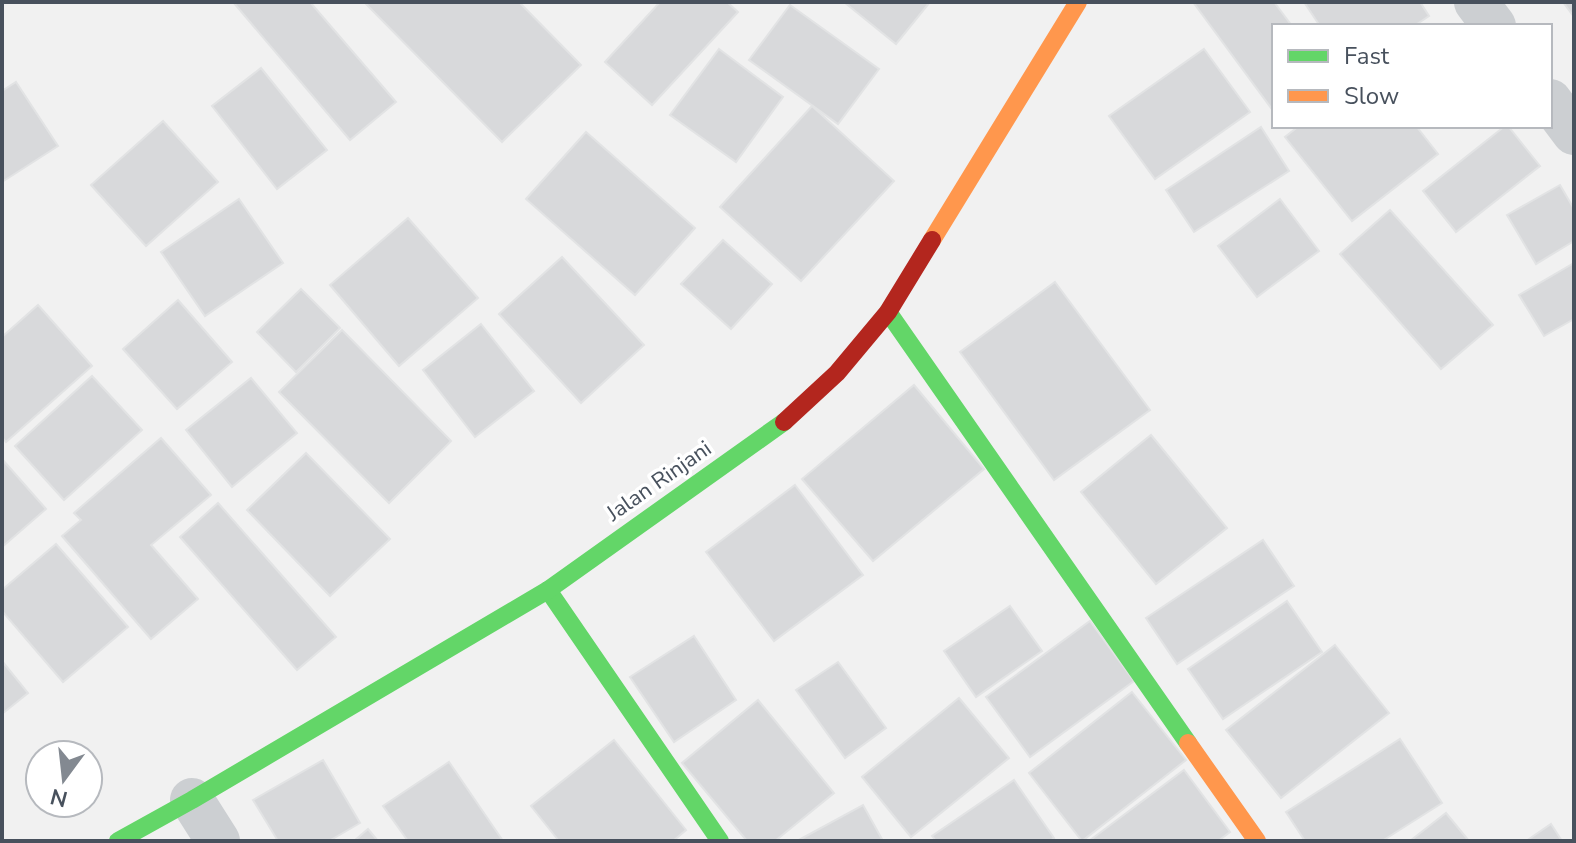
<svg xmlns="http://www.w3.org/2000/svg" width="1576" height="843" font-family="'Nunito Sans',sans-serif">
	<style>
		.building { fill: #d8d9db; stroke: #e2e3e4; stroke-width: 2 }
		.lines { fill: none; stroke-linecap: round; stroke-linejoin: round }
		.street { stroke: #cccfd2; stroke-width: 44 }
		.fast { stroke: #63d668; stroke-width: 18 }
		.slow { stroke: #ff974d; stroke-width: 18 }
		.jam { stroke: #b3261e; stroke-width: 18 }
		.labels { text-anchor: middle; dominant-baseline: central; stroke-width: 7; stroke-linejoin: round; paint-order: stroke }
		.street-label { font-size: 22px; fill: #48515d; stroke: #fff }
	</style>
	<rect width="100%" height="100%" fill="#f1f1f1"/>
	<g class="building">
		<polygon points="233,2 310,2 396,102 350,140"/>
		<polygon points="364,2 519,2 581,65 502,142"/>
		<polygon points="660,2 727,2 738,12 652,105 605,62"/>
		<polygon points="844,2 930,2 896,44"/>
		<polygon points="1193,2 1274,2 1292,26 1274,26 1274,112"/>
		<polygon points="1304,2 1420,2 1429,16 1414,26 1320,26"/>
		<polygon points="1563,2 1574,2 1574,17"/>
		<polygon points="790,5 879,69 838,124 749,60"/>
		<polygon points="719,49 783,97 736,162 670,115"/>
		<polygon points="1204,49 1250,112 1155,179 1109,116"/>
		<polygon points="261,68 327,150 277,189 212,106"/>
		<polygon points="16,82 58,146 2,182 2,91"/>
		<polygon points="812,106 894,181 801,281 720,207"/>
		<polygon points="163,121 218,182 146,246 91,185"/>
		<polygon points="1299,126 1416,126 1438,154 1352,221 1285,137"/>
		<polygon points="1505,126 1508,126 1540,166 1456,232 1423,191"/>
		<polygon points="1261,127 1289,171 1194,232 1166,190"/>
		<polygon points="586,132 695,228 635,295 526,199"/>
		<polygon points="1560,185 1574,209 1574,241 1536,264 1507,215"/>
		<polygon points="239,199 283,263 205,316 161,252"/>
		<polygon points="1280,199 1319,251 1257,297 1218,246"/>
		<polygon points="1390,210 1493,325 1441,369 1340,254"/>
		<polygon points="408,218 478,298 399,366 330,285"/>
		<polygon points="723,240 772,284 731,329 681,284"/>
		<polygon points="562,257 644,345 581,403 499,314"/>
		<polygon points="1574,263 1574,319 1544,336 1519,295"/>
		<polygon points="1055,282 1150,410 1054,480 960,352"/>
		<polygon points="301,289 340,328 296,372 257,332"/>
		<polygon points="178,300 232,362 177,409 123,349"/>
		<polygon points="38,305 92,366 6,442 2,437 2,337"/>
		<polygon points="481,324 534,391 475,437 423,370"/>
		<polygon points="342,330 451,441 389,503 279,392"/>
		<polygon points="92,376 142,430 64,500 15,446"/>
		<polygon points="251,378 297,433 232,487 186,430"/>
		<polygon points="914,385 984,469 873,561 802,479"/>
		<polygon points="1151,435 1227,528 1156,584 1081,492"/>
		<polygon points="161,438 211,495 151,545 198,599 151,639 62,536 81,520 74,513"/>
		<polygon points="306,453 390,539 330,596 247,510"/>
		<polygon points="2,459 46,509 2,547"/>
		<polygon points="795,485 863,575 774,641 706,552"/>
		<polygon points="218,503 336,637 297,670 180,537"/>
		<polygon points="1263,540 1294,586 1177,664 1146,618"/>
		<polygon points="56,544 128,627 63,682 2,611 2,590"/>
		<polygon points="1287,601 1322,652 1223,719 1188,669"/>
		<polygon points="1010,606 1042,651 976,697 944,651"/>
		<polygon points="1090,621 1134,681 1030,757 986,697"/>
		<polygon points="694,636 736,700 674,742 630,677"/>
		<polygon points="1335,645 1389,713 1281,798 1226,730"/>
		<polygon points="2,661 28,693 2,714"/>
		<polygon points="838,662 886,728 845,758 796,690"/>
		<polygon points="1132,692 1186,760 1082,841 1029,773"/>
		<polygon points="959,698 1009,758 911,837 862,777"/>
		<polygon points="758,700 834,793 775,841 747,841 682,763"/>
		<polygon points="1400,739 1442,803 1382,841 1305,841 1286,812"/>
		<polygon points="614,740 686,830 673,841 559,841 531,806"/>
		<polygon points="323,760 360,823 329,841 278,841 253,800"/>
		<polygon points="449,762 503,841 408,841 383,806"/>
		<polygon points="1184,770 1230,832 1218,841 1089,841"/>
		<polygon points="1014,780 1054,838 1050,841 936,841 932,836"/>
		<polygon points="863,805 883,841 797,841"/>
		<polygon points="1446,813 1469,841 1410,841"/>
		<polygon points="1551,824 1562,841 1526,841"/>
		<polygon points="368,829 378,841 354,841"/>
	</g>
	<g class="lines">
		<g class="street">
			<polyline points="1476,2 1494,26"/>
			<polyline points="1550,101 1574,133"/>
			<polyline points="192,800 218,841"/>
		</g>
		<g class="fast">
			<polyline points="888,312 1188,743"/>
			<polyline points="548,590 720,841"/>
			<polyline points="118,841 192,800 548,590 784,422"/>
		</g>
		<g class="slow">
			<polyline points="932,240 1078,2"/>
			<polyline points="1188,743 1257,841"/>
		</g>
		<polyline class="jam" points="784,422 837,373 888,312 932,240"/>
	</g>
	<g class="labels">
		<g class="street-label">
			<text transform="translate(659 481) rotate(-35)">Jalan Rinjani</text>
		</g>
	</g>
	<rect width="1576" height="843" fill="none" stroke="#48515d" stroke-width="8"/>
	<rect x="1272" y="24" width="280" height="104" fill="#ffffff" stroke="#b6b9be" stroke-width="2"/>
	<rect x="1288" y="50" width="40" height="12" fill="#63d668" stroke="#b6b9be" stroke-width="2"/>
	<text x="1344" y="64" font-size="24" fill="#48515d">Fast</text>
	<rect x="1288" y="90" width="40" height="12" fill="#ff974d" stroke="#b6b9be" stroke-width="2"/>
	<text x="1344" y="104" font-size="24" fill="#48515d">Slow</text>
	<g transform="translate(64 779) rotate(195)"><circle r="38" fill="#ffffff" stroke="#b6b9be" stroke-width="2"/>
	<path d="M0-6L14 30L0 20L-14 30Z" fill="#838991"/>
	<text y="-12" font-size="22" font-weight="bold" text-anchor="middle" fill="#48515d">N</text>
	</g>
</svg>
